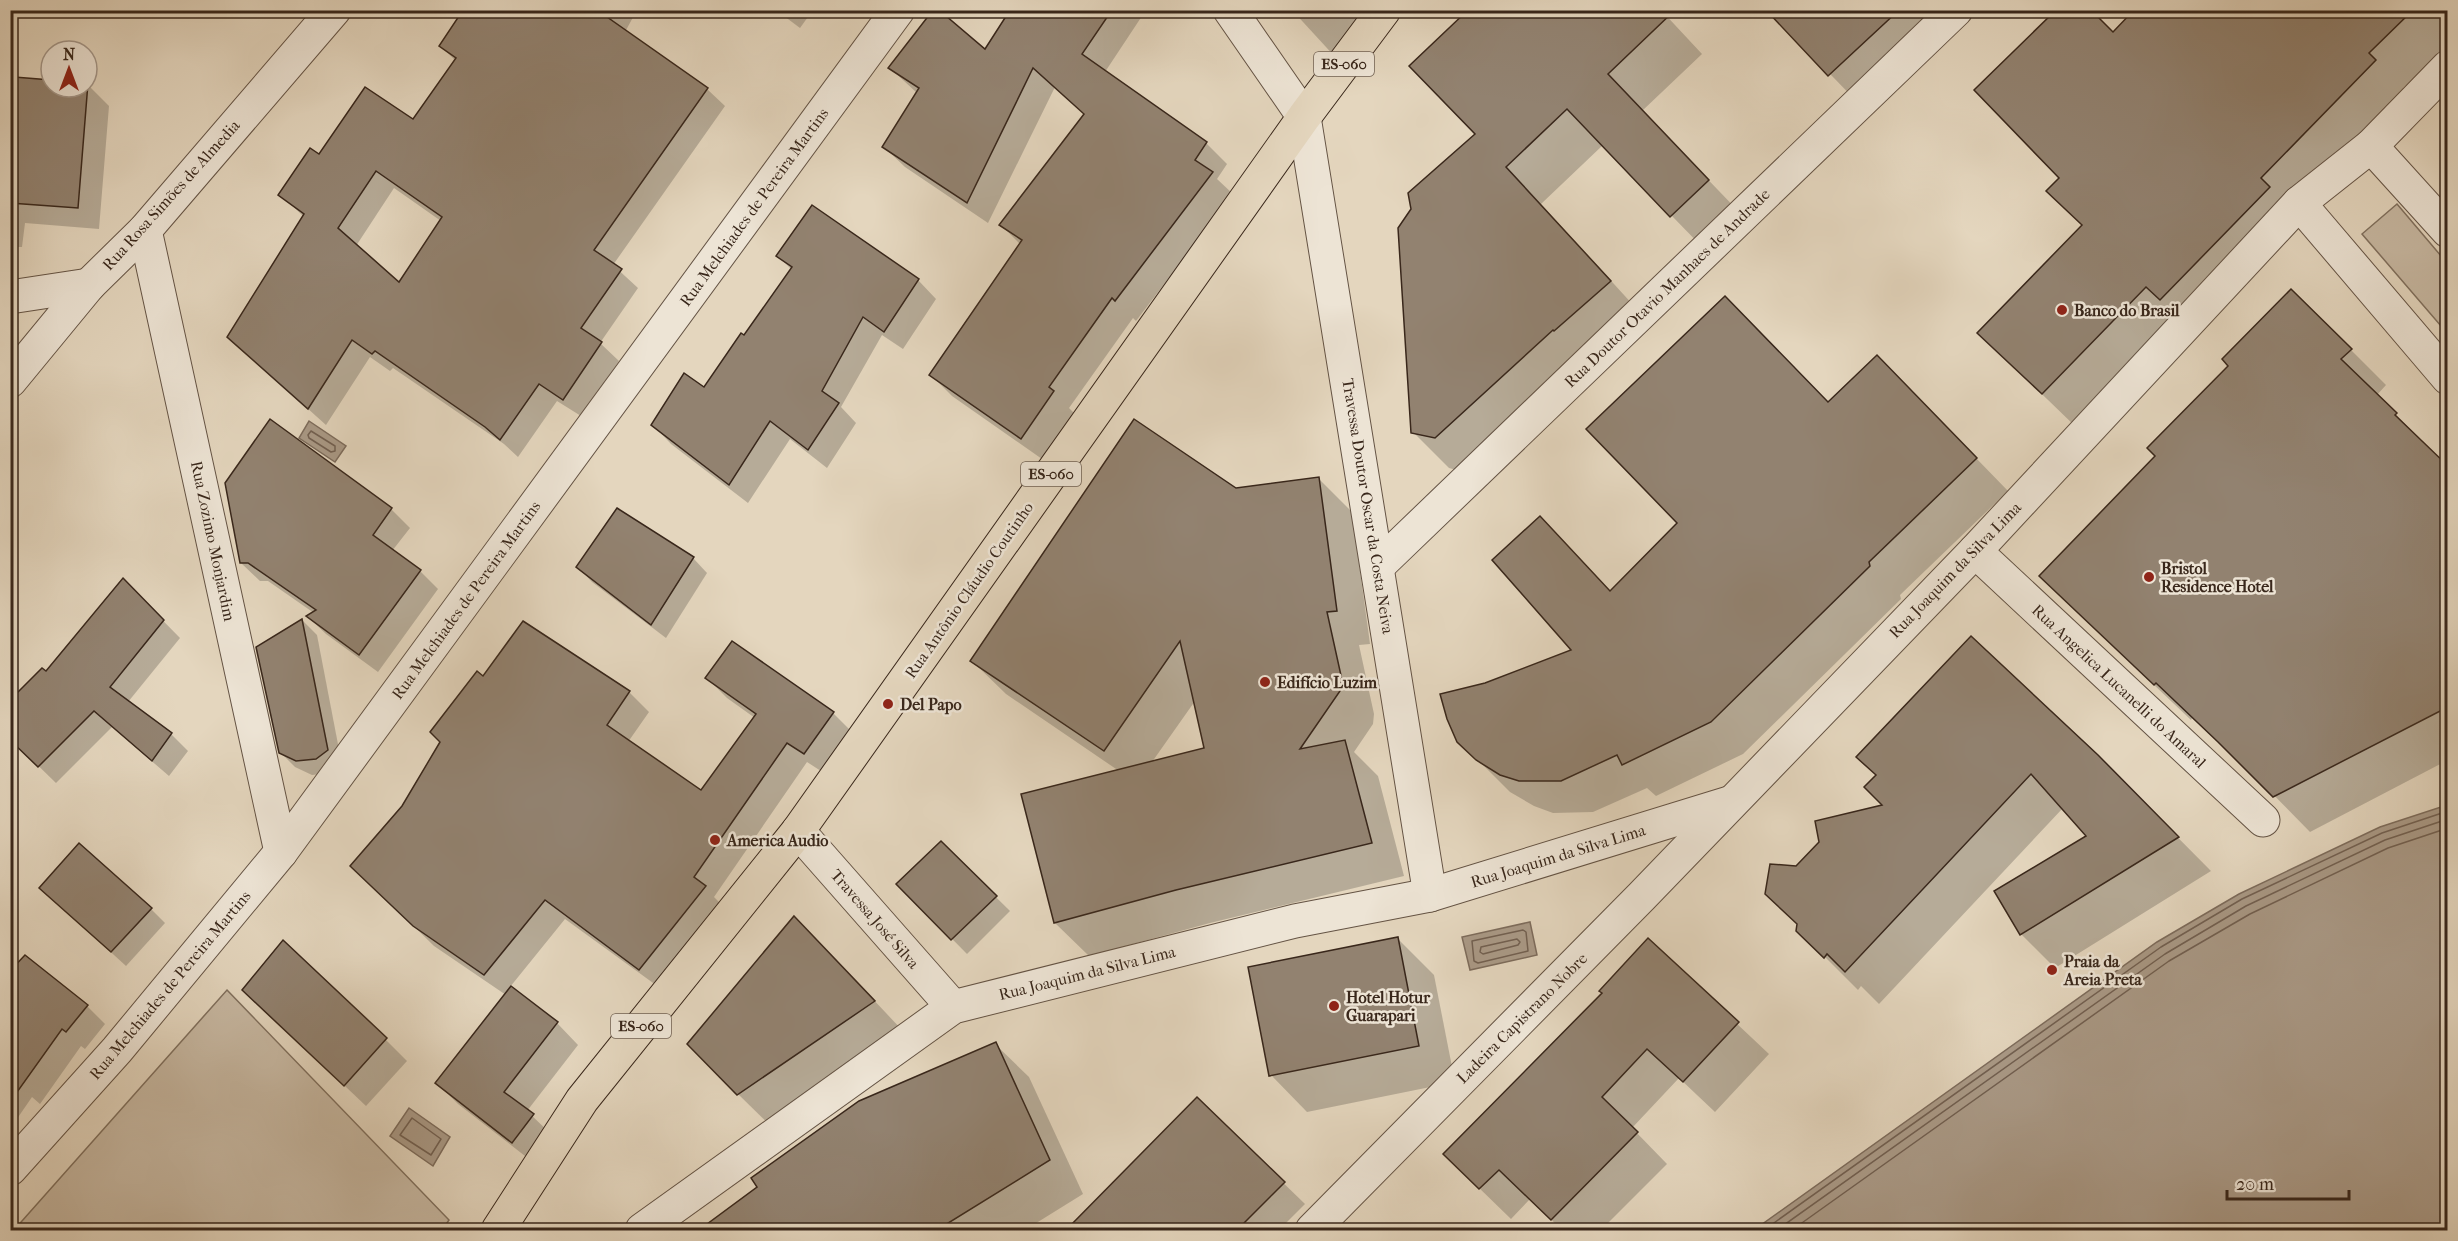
<svg xmlns="http://www.w3.org/2000/svg" width="2458" height="1241" font-family="'IM FELL French Canon',serif">
	<style>
		.green { fill: #c7b8a2; stroke: #80705e; stroke-width: 1.5 }
		.water { fill: #aa9a87; stroke: #7d6c5c; stroke-width: 1.5 }
		.shadow { fill: #0003; fill-rule: evenodd }
		.lines { fill: none; stroke-linecap: round; stroke-linejoin: round }
		.shore { stroke: #726051; stroke-width: 1.5 }
		.building { fill: #928270; stroke: #39271b; stroke-width: 1.5; fill-rule: evenodd }
		.minor-casing { stroke: #645344; stroke-width: 35 }
		.major-casing { stroke: #39271b; stroke-width: 35 }
		.minor { stroke: #ede4d5; stroke-width: 33 }
		.major { stroke: #e4d6be; stroke-width: 33 }
		.poi-dot { fill: #8f2418; stroke: #ede4d5; stroke-width: 2 }
		.labels { text-anchor: middle; dominant-baseline: central; stroke-width: 5; stroke-linejoin: round; paint-order: stroke }
		.shield { fill: #ede4d5; stroke: #6f6053; stroke-width: 1.5 }
		.shield-label { font-size: 15px; font-weight: bold; fill: #39271b }
		.street-label { font-size: 16px; fill: #39271b; stroke: #ede4d5 }
		.poi-label { font-size: 16px; font-weight: bold; fill: #39271b; stroke: #ede4d5; text-anchor: start }
	</style>
	<rect width="100%" height="100%" fill="#e4d6be"/>
	<filter id="stains"><feTurbulence type="fractalNoise" baseFrequency=".00333" numOctaves="4"/><feColorMatrix values="0 0 0 0 .2 0 0 0 0 .09 0 0 0 0 .02 0 0 0 .5 -.17"/></filter>
	<radialGradient id="worn" r=".72"><stop offset=".6" stop-color="#630" stop-opacity="0"/><stop offset="1" stop-color="#630" stop-opacity=".3"/></radialGradient>
	<g class="green">
		<polygon points="2397,204 2447,263 2447,333 2362,234"/>
		<polygon points="227,990 449,1220 442,1230 14,1230"/>
	</g>
	<g class="water">
		<polygon points="309,421 346,446 335,462 299,438"/>
		<polygon points="2447,805 2447,1230 1754,1230 2157,942 2239,894 2380,827"/>
		<polygon points="1530,922 1537,955 1470,970 1462,937"/>
		<polygon points="409,1108 450,1137 433,1166 390,1136"/>
	</g>
	<g class="shadow">
		<path d="M465,10H637L625,32L707,89L725,106L613,265L638,288L600,343L619,361L581,416L557,401L518,457L504,444L393,368L390,371L370,357L326,425L247,354L304,217L280,194L319,156L413,121L456,61L440,46ZM394,188L441,221L399,285L356,246Z"/>
		<polygon points="776,10 813,10 800,28"/>
		<polygon points="1012,10 1146,10 1105,72 1206,143 1227,164 1217,179 1233,194 1136,321 1133,318 1069,408 1074,413 1042,459 952,396 931,375 1021,245 1001,225 1085,115 1055,87 988,223 905,167 884,147 917,93 890,68 985,51"/>
		<polygon points="1292,10 1373,10 1337,59"/>
		<polygon points="1661,10 1702,54 1642,111 1744,217 1707,252 1603,145 1541,204 1645,318 1471,474 1449,468 1413,432 1399,229"/>
		<polygon points="1768,10 1968,10 1864,109"/>
		<polygon points="2136,10 2448,10 2448,45 2403,88 2410,96 2077,428 2014,367 2083,225 2061,178 2113,34"/>
		<polygon points="51,81 51,87 87,87 87,84 109,106 99,229 25,223 22,247 10,247 10,92"/>
		<polygon points="778,256 918,280 936,299 903,349 882,335 841,407 856,423 827,468 790,439 748,503 671,444 653,425 704,389 744,337 792,270"/>
		<polygon points="2351,350 2386,385 2377,395 2448,468 2448,760 2310,832 2255,776 2192,718 2191,720 2077,612"/>
		<polygon points="1909,389 2008,491 1900,595 1901,599 1743,754 1656,796 1647,788 1593,812 1553,813 1534,806 1510,792 1459,741 1485,685 1574,651 1540,518 1611,592 1828,404"/>
		<polygon points="270,421 391,509 410,528 392,551 420,571 438,589 378,672 326,634 308,617 314,613 268,581 260,581 241,563"/>
		<path d="M1319,479L1352,512L1370,644L1359,645L1374,714L1373,724L1354,752L1378,776L1404,876L1210,923L1089,956L1055,923L1119,771L1006,694L972,661L1235,489ZM1195,701L1205,749L1152,762Z"/>
		<polygon points="693,558 707,573 666,638 592,582 578,567"/>
		<polygon points="123,580 180,638 128,702 171,734 188,751 169,776 112,727 56,783 17,745 10,754 10,702 46,674"/>
		<polygon points="302,620 317,635 342,765 331,773 312,775 295,767 280,752"/>
		<polygon points="732,643 833,713 853,733 824,773 807,762 714,897 724,907 660,988 565,919 510,987 557,1023 578,1045 527,1111 554,1137 534,1163 458,1104 437,1083 506,995 434,946 372,885 404,807 484,679 629,692 649,712 628,742 701,792 755,718 727,698 707,678"/>
		<polygon points="2097,756 2211,871 2055,968 2022,935 1996,892 2088,836 2063,808 1879,1004 1861,986 1858,990 1798,930 1799,926 1766,893 1797,867 1821,842 1816,822"/>
		<polygon points="941,843 1010,911 967,954 898,884"/>
		<polygon points="56,902 151,909 165,923 126,966"/>
		<polygon points="1397,938 1434,975 1455,1082 1307,1112 1271,1075"/>
		<polygon points="1648,940 1769,1054 1715,1112 1679,1078 1632,1128 1667,1164 1601,1230 1562,1230 1530,1199 1511,1219 1476,1185 1604,993"/>
		<polygon points="838,962 918,1047 783,1138 738,1094"/>
		<polygon points="10,973 87,1006 105,1024 85,1049 81,1046 40,1104 32,1097 10,1129"/>
		<polygon points="266,1011 386,1040 407,1061 366,1106"/>
		<polygon points="995,1044 1029,1077 1083,1194 1025,1230 702,1230 759,1188"/>
		<polygon points="1197,1099 1305,1204 1279,1230 1068,1230"/>
	</g>
	<g class="lines">
		<g class="shore">
			<polygon points="311,431 335,446 335,451 331,452 309,438 308,435"/>
			<polygon points="1523,930 1526,932 1528,951 1478,963 1474,961 1472,941"/>
			<polygon points="1517,939 1520,942 1518,945 1483,954 1480,952 1481,947"/>
			<polygon points="412,1118 441,1139 431,1155 400,1135"/>
			<polyline points="1764,1230 2161,947 2242,899 2382,833 2448,811"/>
			<polyline points="1777,1230 2165,954 2246,906 2385,840 2448,819"/>
			<polyline points="1792,1230 2169,961 2250,914 2388,848 2448,828"/>
		</g>
	</g>
	<g class="building">
		<path d="M463,10H597L708,88L594,250L622,269L581,328L602,342L563,400L539,384L500,440L485,427L375,351L372,354L352,340L308,409L227,337L304,214L278,195L310,148L319,154L365,87L413,119L456,58L439,46ZM376,171L442,217L399,282L338,228Z"/>
		<polygon points="933,10 939,10 985,49 1010,10 1112,10 1082,54 1207,142 1195,160 1213,172 1115,301 1112,298 1049,387 1054,391 1021,439 929,375 1022,240 999,225 1084,114 1033,68 967,203 882,147 919,88 888,68"/>
		<polygon points="1468,10 1675,10 1608,74 1709,180 1670,217 1567,109 1506,167 1611,281 1554,331 1553,330 1435,438 1411,433 1398,228 1411,209 1408,193 1475,134 1409,66"/>
		<polygon points="1766,10 1899,10 1828,76"/>
		<polygon points="2056,10 2091,10 2113,32 2134,10 2413,10 2369,53 2376,60 2261,178 2270,187 2160,300 2146,287 2042,394 1977,333 2082,225 2046,191 2059,178 1974,90"/>
		<polygon points="14,77 51,80 51,87 87,87 88,83 78,208 10,203 10,90 13,90"/>
		<polygon points="812,205 919,279 884,332 863,317 822,391 839,403 808,450 770,421 729,485 651,425 684,373 704,387 741,333 744,335 792,267 776,256"/>
		<polygon points="2291,289 2352,349 2341,359 2397,413 2395,415 2448,466 2448,707 2273,797 2218,742 2156,683 2154,685 2039,576 2155,456 2147,448 2228,366 2222,359"/>
		<polygon points="1725,296 1828,402 1877,355 1977,458 1869,562 1870,566 1711,722 1622,765 1617,755 1561,781 1519,781 1500,775 1476,760 1457,742 1447,719 1440,694 1485,683 1571,650 1492,560 1540,516 1610,591 1677,523 1586,429"/>
		<polygon points="270,419 392,508 373,535 421,570 359,655 306,616 316,610 248,563 240,563 225,483"/>
		<polygon points="1134,419 1236,488 1319,477 1337,611 1327,612 1342,680 1340,691 1300,749 1345,740 1372,843 1176,890 1054,923 1021,794 1204,748 1180,641 1104,751 970,661"/>
		<polygon points="617,508 694,557 651,625 576,567"/>
		<polygon points="123,578 164,620 110,687 172,733 152,761 94,711 38,767 10,740 10,700 42,668 46,671"/>
		<polygon points="302,619 328,750 316,759 296,761 279,753 256,647"/>
		<polygon points="523,621 630,691 607,725 701,790 756,714 705,678 732,641 834,712 804,754 787,743 694,877 706,886 639,970 545,900 484,975 413,926 350,866 402,806 440,742 430,732 477,671 483,676"/>
		<polygon points="1971,636 2098,755 2179,837 2020,935 1994,891 2086,836 2031,774 1845,972 1827,954 1824,958 1796,931 1797,924 1765,894 1770,864 1796,866 1819,842 1815,821 1882,805 1864,787 1876,775 1856,757"/>
		<polygon points="941,841 997,896 951,940 896,884"/>
		<polygon points="79,843 152,908 111,952 39,888"/>
		<polygon points="794,916 875,1001 737,1095 687,1044"/>
		<polygon points="1398,937 1419,1046 1269,1076 1248,967"/>
		<polygon points="1648,938 1739,1022 1683,1082 1647,1049 1602,1097 1638,1132 1551,1220 1499,1170 1479,1189 1443,1154 1602,993 1599,991"/>
		<polygon points="283,940 387,1038 344,1086 242,990"/>
		<polygon points="25,955 88,1005 66,1032 62,1029 10,1102 10,971"/>
		<polygon points="511,986 558,1022 504,1092 534,1114 512,1143 435,1083"/>
		<polygon points="996,1042 1050,1160 937,1230 699,1230 757,1187 751,1178 859,1101"/>
		<polygon points="1197,1097 1285,1182 1237,1230 1066,1230"/>
	</g>
	<g class="lines">
		<g class="minor-casing">
			<g id="minor">
				<polyline points="1230,10 1304,117 1430,895"/>
				<polyline points="2371,146 2448,231"/>
				<polyline points="2299,203 2448,378"/>
				<polyline points="145,230 281,852"/>
				<polyline points="10,297 89,285"/>
				<polyline points="10,381 89,285 145,230 334,10"/>
				<polyline points="1975,551 2263,820"/>
				<polyline points="1378,566 1956,10"/>
				<polyline points="798,831 953,1007"/>
				<polyline points="10,1169 117,1050 281,852 898,10"/>
				<polyline points="642,1230 953,1007 1295,921 1430,895 1729,803"/>
				<polyline points="1312,1230 1642,896 1975,551 2299,203 2371,146 2448,67"/>
			</g>
		</g>
		<g class="major-casing">
			<polyline id="major" points="498,1230 582,1100 798,831 1304,117 1384,10"/>
		</g>
		<use href="#minor" class="minor"/>
		<use href="#major" class="major"/>
	</g>
	<g class="poi-dot">
		<circle cx="2062" cy="310" r="6"/>
		<circle cx="2149" cy="577" r="6"/>
		<circle cx="1265" cy="682" r="6"/>
		<circle cx="888" cy="704" r="6"/>
		<circle cx="715" cy="840" r="6"/>
		<circle cx="2052" cy="970" r="6"/>
		<circle cx="1334" cy="1006" r="6"/>
	</g>
	<g class="labels">
		<g class="shield">
			<rect x="1314" y="52" width="60" height="24" rx="4.5"/>
			<rect x="1021" y="462" width="60" height="24" rx="4.5"/>
			<rect x="611" y="1014" width="60" height="24" rx="4.5"/>
		</g>
		<g class="shield-label">
			<text x="1344" y="64">ES-060</text>
			<text x="1051" y="474">ES-060</text>
			<text x="641" y="1026">ES-060</text>
		</g>
		<g class="street-label">
			<text transform="translate(171 195) rotate(-48)">Rua Rosa Simões de Almedia</text>
			<text transform="translate(754 207) rotate(-54)">Rua Melchiades de Pereira Martins</text>
			<text transform="translate(1667 288) rotate(-44)">Rua Doutor Otavio Manhaes de Andrade</text>
			<text transform="translate(1368 506) rotate(81)">Travessa Doutor Oscar da Costa Neiva</text>
			<text transform="translate(213 541) rotate(78)">Rua Zozimo Monjardim</text>
			<text transform="translate(1955 570) rotate(-46)">Rua Joaquim da Silva Lima</text>
			<text transform="translate(969 590) rotate(-55)">Rua Antônio Cláudio Coutinho</text>
			<text transform="translate(466 600) rotate(-54)">Rua Melchiades de Pereira Martins</text>
			<text transform="translate(2119 686) rotate(43)">Rua Angelica Lucanelli do Amaral</text>
			<text transform="translate(1558 856) rotate(-17)">Rua Joaquim da Silva Lima</text>
			<text transform="translate(875 919) rotate(49)">Travessa José Silva</text>
			<text transform="translate(1087 973) rotate(-14)">Rua Joaquim da Silva Lima</text>
			<text transform="translate(170 985) rotate(-50)">Rua Melchiades de Pereira Martins</text>
			<text transform="translate(1522 1018) rotate(-45)">Ladeira Capistrano Nobre</text>
		</g>
		<g class="poi-label">
			<text x="2074" y="310">Banco do Brasil</text>
			<text x="2161" y="568">Bristol<tspan x="2161" dy="18">Residence Hotel</tspan></text>
			<text x="1277" y="682">Edifício Luzim</text>
			<text x="900" y="704">Del Papo</text>
			<text x="727" y="840">America Audio</text>
			<text x="2064" y="961">Praia da<tspan x="2064" dy="18">Areia Preta</tspan></text>
			<text x="1346" y="997">Hotel Hotur<tspan x="1346" dy="18">Guarapari</tspan></text>
		</g>
	</g>
	<rect width="2458" height="1241" fill="none" stroke="#e4d6be" stroke-width="36"/>
	<rect x="12" y="12" width="2434" height="1217" fill="none" stroke="#39271b" stroke-width="3"/>
	<rect x="18" y="18" width="2422" height="1205" fill="none" stroke="#39271b" stroke-width="1.5"/>
	<g transform="translate(69 69)"><circle r="28" fill="#ede4d5" stroke="#a5988b" stroke-width="1.5"/>
	<path d="M0-4.5L10 22L0 15L-10 22Z" fill="#8f2418"/>
	<text y="-9" font-size="16" font-weight="bold" text-anchor="middle" fill="#39271b">N</text>
	</g>
	<path d="M2227 1190v9h122v-9" fill="none" stroke="#39271b" stroke-width="3"/>
	<text x="2236" y="1190" font-size="18" fill="#39271b" stroke="#ede4d5" stroke-width="4.5" paint-order="stroke">20 m</text>
	<rect width="100%" height="100%" filter="url(#stains)"/>
	<rect width="100%" height="100%" fill="url(#worn)"/>
</svg>
